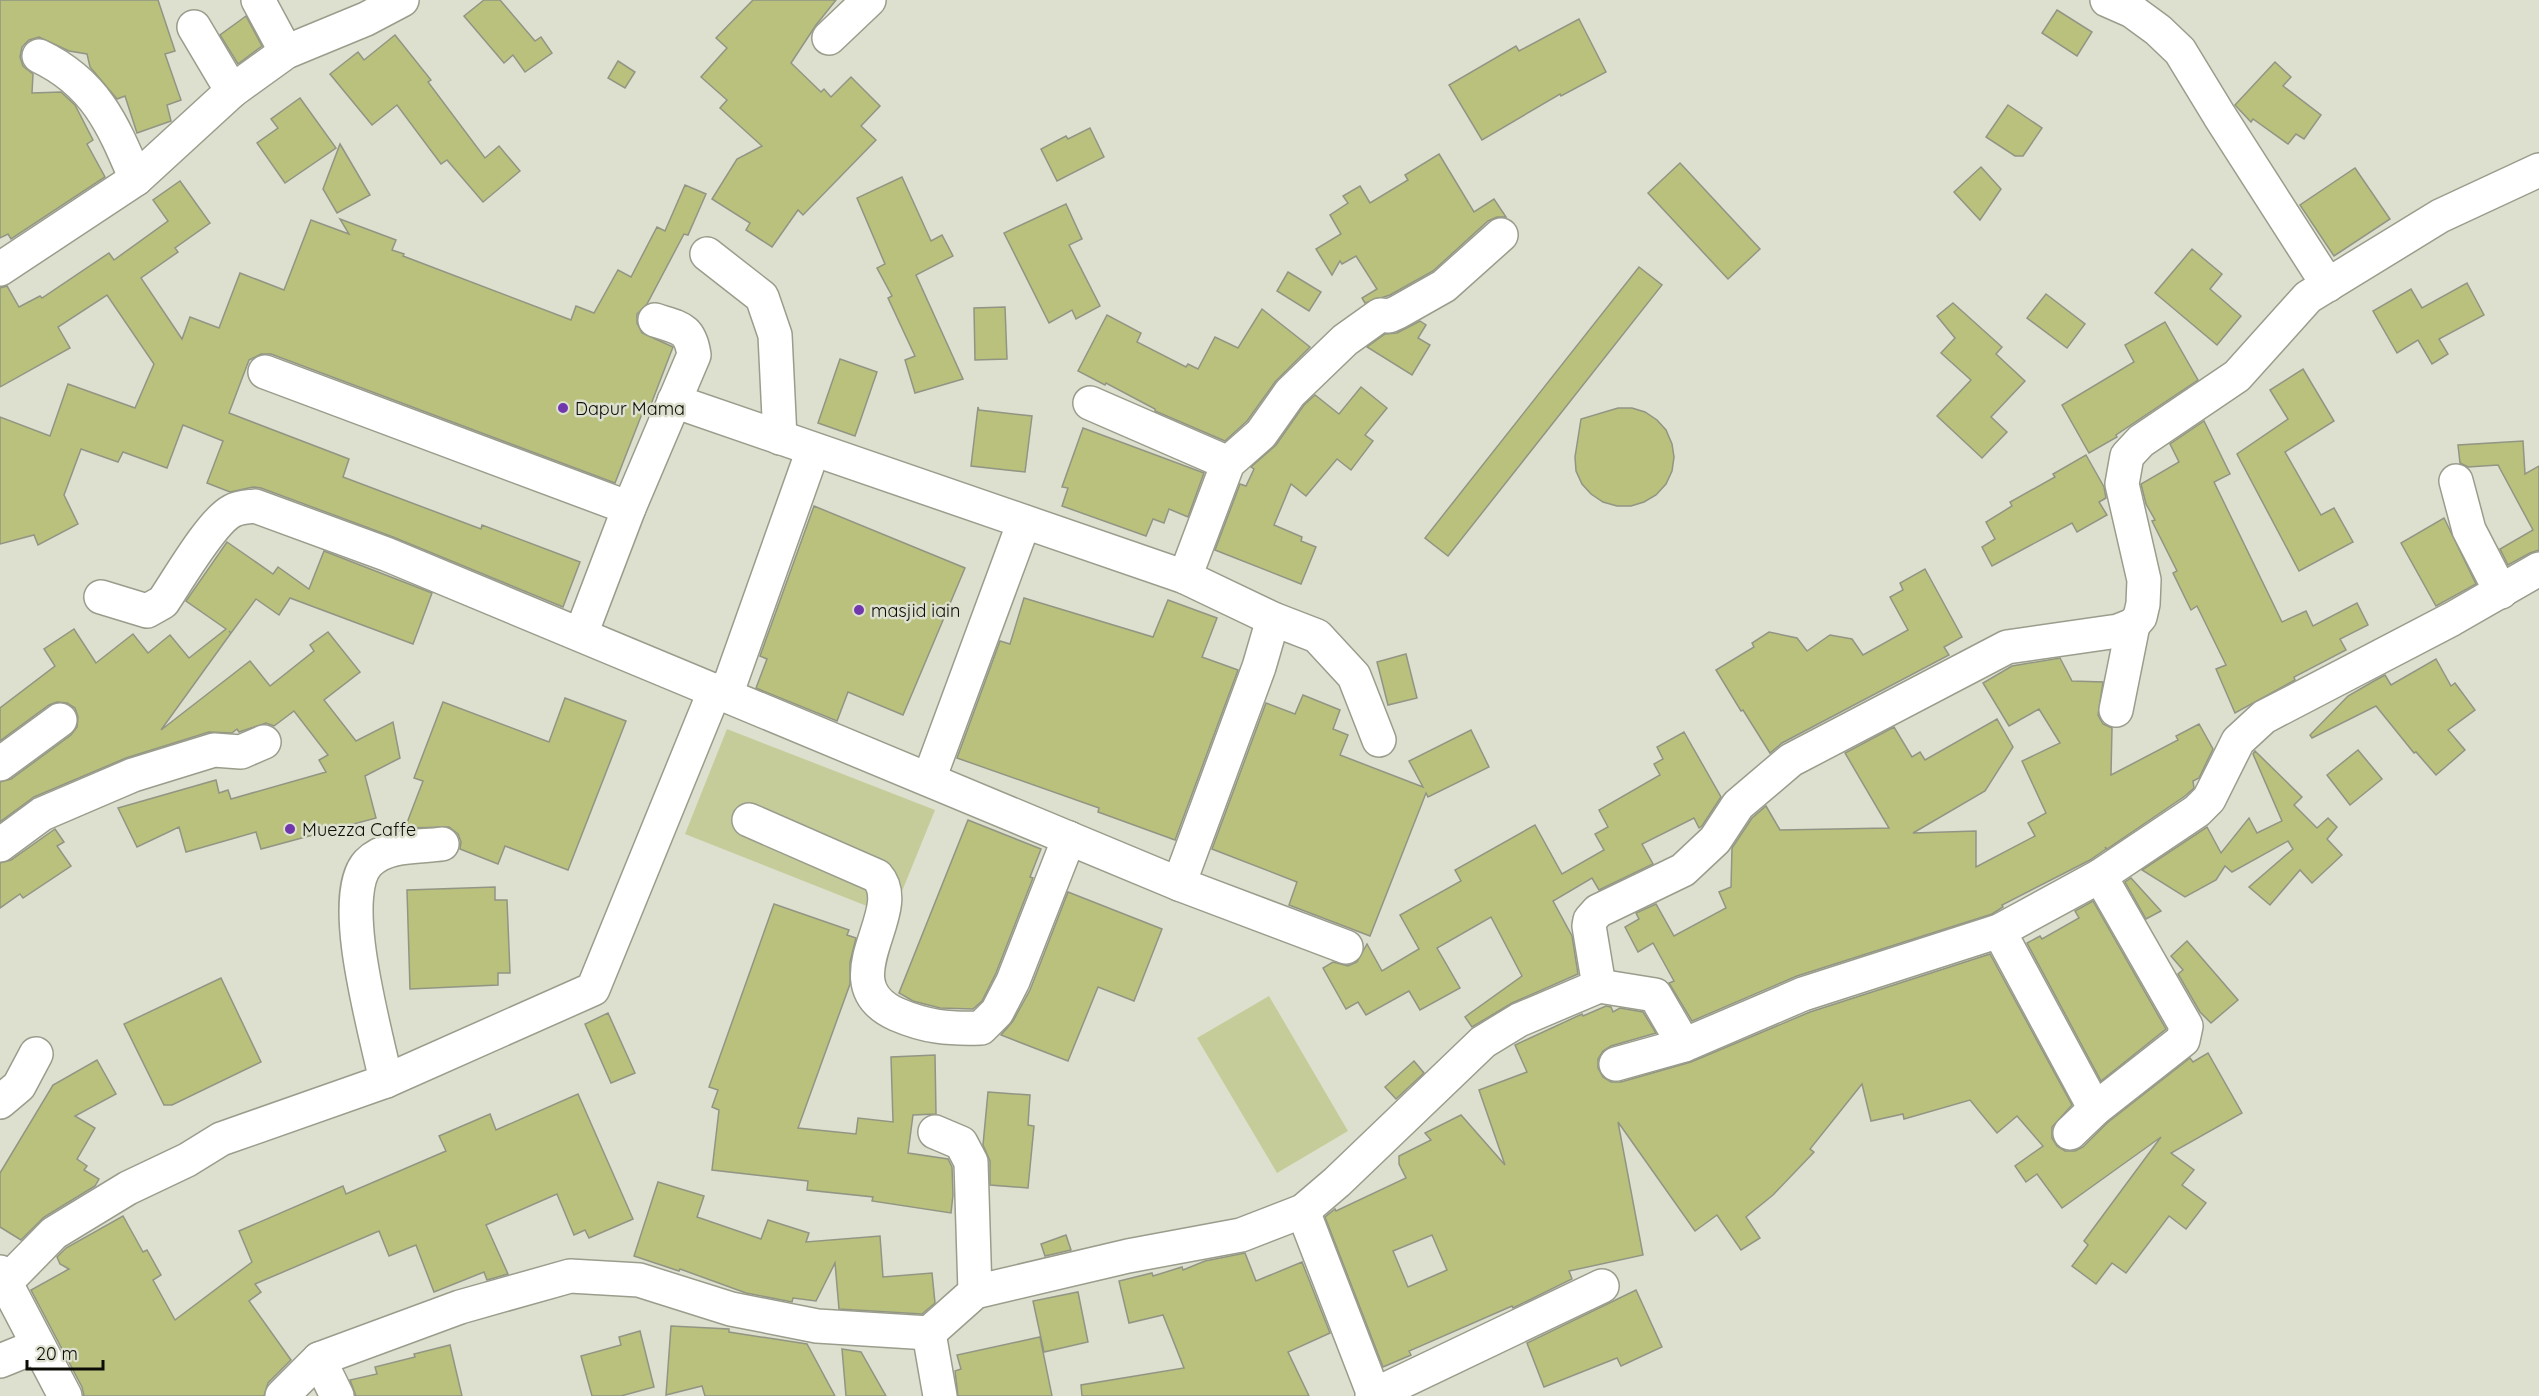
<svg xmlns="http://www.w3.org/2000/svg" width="2539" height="1396" font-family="Quicksand,sans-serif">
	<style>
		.pitch { fill: #c5cc9a }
		.building { fill: #b9c17c; stroke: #939584; stroke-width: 1.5; fill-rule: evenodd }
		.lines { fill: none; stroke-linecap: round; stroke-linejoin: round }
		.minor-casing { stroke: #9a9d8c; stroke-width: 36 }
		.minor { stroke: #fff; stroke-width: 33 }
		.poi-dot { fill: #7137ad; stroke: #dde0ce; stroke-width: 2 }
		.labels { text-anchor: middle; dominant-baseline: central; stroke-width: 5; stroke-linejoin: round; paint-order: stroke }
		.poi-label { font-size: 18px; fill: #0c0d07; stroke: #dde0ce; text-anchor: start }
	</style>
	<rect width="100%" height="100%" fill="#dde0ce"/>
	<g class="pitch">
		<polygon points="727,729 935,810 892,916 685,834"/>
		<polygon points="1269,996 1348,1131 1277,1173 1197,1038"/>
	</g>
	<g class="building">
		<polygon points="0,0 158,0 175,51 165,54 181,100 167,105 171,121 137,133 125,96 117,99 90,67 87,54 69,51 39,37 29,40 22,47 20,57 23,66 33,74 32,93 61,92 75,105 93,140 87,144 105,177 11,239 8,234 0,238"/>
		<polygon points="484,0 500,0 535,41 541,37 552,53 525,72 513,55 504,63 464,16"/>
		<polygon points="753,0 836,0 816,25 791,63 821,92 824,89 831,97 851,77 880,106 861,126 876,140 803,215 798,210 772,247 746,230 750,223 712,199 737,159 762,146 720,108 727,100 701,77 727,48 716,38"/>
		<polygon points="2057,10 2092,32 2077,56 2042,33"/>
		<polygon points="246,16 262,46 238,64 220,35"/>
		<polygon points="1579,19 1606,72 1561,96 1560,94 1482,140 1449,85 1516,46 1519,51"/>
		<polygon points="395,35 431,80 428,82 485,158 499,146 520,171 483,202 447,160 441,164 397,105 372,125 330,74 358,52 364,60"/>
		<polygon points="618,61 635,72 625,88 608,78"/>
		<polygon points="2275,62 2291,77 2283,86 2321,115 2304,139 2296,134 2288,144 2253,119 2251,122 2235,105"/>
		<polygon points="300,98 336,148 285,183 257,143 278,128 271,119"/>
		<polygon points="2008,105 2042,128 2023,156 2015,156 1986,137"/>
		<polygon points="1090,128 1104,157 1057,181 1041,149 1066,136 1068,139"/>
		<polygon points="340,144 370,195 337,213 323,189"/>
		<polygon points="1439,154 1474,212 1494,199 1506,217 1497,217 1488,221 1433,271 1390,295 1365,303 1362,298 1377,289 1356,256 1342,264 1340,261 1332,275 1316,249 1341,234 1330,215 1348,203 1343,196 1360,186 1370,203 1408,180 1405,175"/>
		<polygon points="1680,163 1760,249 1728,279 1648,193"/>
		<polygon points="1981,167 2001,189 1980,220 1954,192"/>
		<polygon points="2355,168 2390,219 2334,256 2300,205"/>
		<polygon points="902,177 931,241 942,235 953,256 916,275 963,379 915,393 905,360 915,356 888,298 892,296 877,268 885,264 857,198"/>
		<polygon points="180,181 210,223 175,248 178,252 141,278 182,339 190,317 219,328 240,273 284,290 311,220 349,234 340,219 396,240 392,250 404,254 403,256 571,320 576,306 594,313 618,270 631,277 657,227 665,231 685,185 706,194 688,235 684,234 647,304 637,314 637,323 642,333 673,347 650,407 645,406 615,483 271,354 261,354 249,360 229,413 349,459 343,477 481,529 482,525 580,562 563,607 393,537 261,488 253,487 230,492 207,483 223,441 183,425 167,468 123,452 118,462 81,449 64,495 78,524 38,545 34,535 0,544 0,417 50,436 68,384 135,408 154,364 107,295 58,327 70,348 0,387 0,288 7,286 19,307 40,296 42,298 109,253 114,260 168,221 153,200"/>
		<polygon points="1066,204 1082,239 1069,245 1100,306 1076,319 1072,310 1049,323 1004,233"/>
		<polygon points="2192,249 2222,274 2210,289 2241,316 2217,345 2155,293"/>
		<polygon points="1639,267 1662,285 1448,556 1425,538"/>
		<polygon points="1288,272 1321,292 1309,311 1277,291"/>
		<polygon points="2467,283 2484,315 2439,339 2448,354 2432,364 2418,340 2397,353 2373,311 2411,289 2422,308"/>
		<polygon points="2046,294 2085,324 2067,348 2027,318"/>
		<polygon points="1953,303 2002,347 1996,354 2025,381 1991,417 2007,432 1982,458 1937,416 1971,380 1941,353 1955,338 1937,316"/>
		<polygon points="1005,307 1007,359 975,360 974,308"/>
		<polygon points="1262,309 1310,347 1275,382 1247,421 1225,441 1155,411 1155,409 1106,383 1105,385 1078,371 1107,315 1141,333 1137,342 1186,367 1188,364 1198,369 1215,337 1238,348"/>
		<polygon points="1420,321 1426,325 1418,338 1430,345 1412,375 1367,347 1385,334 1397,333"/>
		<polygon points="2165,322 2198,380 2116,435 2117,437 2089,453 2062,405 2134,362 2125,345"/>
		<polygon points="840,359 877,372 855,436 818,423"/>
		<polygon points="2303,369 2334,421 2285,452 2321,515 2334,508 2353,542 2299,571 2237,454 2288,419 2270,390"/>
		<polygon points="1361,387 1387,408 1365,435 1373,441 1351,470 1337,459 1306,496 1291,484 1274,525 1302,537 1301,541 1316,547 1301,584 1215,550 1240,484 1246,486 1254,469 1251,467 1276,445 1304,405 1315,395 1339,414"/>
		<polygon points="978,407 979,410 1032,416 1025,472 971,466"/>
		<polygon points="1618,408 1632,408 1645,412 1657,420 1666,430 1672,444 1674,457 1672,471 1666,484 1656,495 1644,502 1631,506 1617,506 1603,502 1591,494 1582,484 1576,471 1575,457 1581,419"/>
		<polygon points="2204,421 2230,474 2214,482 2282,622 2306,611 2313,626 2357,603 2368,625 2340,639 2346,650 2294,677 2295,680 2235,713 2216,669 2226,665 2197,606 2191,610 2173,573 2177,571 2152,521 2155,520 2146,504 2141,484 2179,462 2170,444"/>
		<polygon points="1083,428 1204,473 1188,517 1169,509 1164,523 1153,519 1146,536 1062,506 1068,488 1062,487"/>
		<polygon points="2523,441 2525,474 2539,466 2539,550 2530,553 2508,565 2500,549 2533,530 2498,465 2468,467 2460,463 2458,445"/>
		<polygon points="2086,455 2104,487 2106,498 2099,502 2107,515 2077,532 2072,523 1992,566 1982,547 1995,539 1986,522 2012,506 2010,502 2055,477 2053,474"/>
		<polygon points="814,506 965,568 903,715 848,692 837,721 756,688 767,659 760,656"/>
		<polygon points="2444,518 2476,584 2436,606 2401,543"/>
		<polygon points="227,542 273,574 278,567 309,589 324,551 432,593 413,644 290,598 279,615 256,599 231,633 229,631 231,633 161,730 250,661 270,686 314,651 310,645 328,632 360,672 324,700 356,741 393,722 400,758 365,776 376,818 261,849 256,832 186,852 179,827 137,847 118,808 216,780 219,793 228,790 231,799 326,772 319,760 328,755 294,711 274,726 266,723 239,732 237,729 232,733 209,732 126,758 34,797 0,822 0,782 11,779 71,735 77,727 78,717 75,708 67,703 57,702 49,705 0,741 0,708 55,666 44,649 74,629 96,663 133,634 148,653 170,635 189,658 226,629 186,601"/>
		<polygon points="1925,569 1962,637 1944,647 1949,655 1782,743 1770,753 1743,710 1741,711 1716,670 1754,647 1752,643 1769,632 1797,638 1807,651 1830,635 1852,639 1863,655 1908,630 1890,597 1903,590 1900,583"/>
		<polygon points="1024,598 1153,637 1168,600 1217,618 1202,657 1238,670 1175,840 1098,812 1099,808 957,758 1000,641 1010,644"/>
		<polygon points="1406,654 1417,698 1388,705 1377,662"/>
		<polygon points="2060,658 2072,681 2103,682 2098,715 2103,724 2112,728 2111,775 2178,740 2176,736 2199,724 2213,749 2199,778 2193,781 2194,788 2185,796 2107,849 2105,847 2106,849 2090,860 2002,905 2003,907 1992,914 1797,976 1692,1021 1669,983 1674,981 1653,943 1638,952 1625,927 1639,919 1636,913 1656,904 1674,936 1726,908 1719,892 1731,887 1732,848 1752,818 1766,806 1780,830 1889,828 1845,753 1894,727 1912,757 1920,752 1925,760 1997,719 2013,747 1985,791 1913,833 1976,831 1976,867 2035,836 2028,823 2046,813 2022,761 2060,743 2039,709 2009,726 1983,683 2012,666"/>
		<polygon points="2436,659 2451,686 2455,683 2475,710 2448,730 2465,750 2436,775 2416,752 2414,753 2376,706 2312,738 2310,735 2348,696 2374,681 2385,675 2391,685"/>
		<polygon points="1303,695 1340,710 1333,729 1348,735 1340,755 1423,787 1409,761 1471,730 1489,767 1428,797 1426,793 1370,936 1289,905 1297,882 1212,849 1266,703 1295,714"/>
		<polygon points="565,698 626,721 568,870 505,846 498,864 460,849 461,842 458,834 449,827 405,828 423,781 414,778 443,702 549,742"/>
		<polygon points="1684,732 1721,797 1702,826 1699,828 1694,818 1642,844 1653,864 1599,890 1592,878 1553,901 1572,936 1578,974 1512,1003 1472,1027 1465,1017 1522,976 1491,917 1437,948 1460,988 1420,1010 1409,991 1366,1015 1358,1002 1346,1009 1323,968 1333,962 1348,966 1357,962 1367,944 1382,971 1419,949 1400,915 1461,881 1455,870 1535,825 1562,874 1604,850 1595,834 1608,827 1599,810 1660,775 1654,764 1663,759 1657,747"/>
		<polygon points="2358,750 2382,779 2350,805 2327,775"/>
		<polygon points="2255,751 2302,797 2294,805 2317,828 2328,818 2337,827 2327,839 2342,855 2312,883 2300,870 2270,905 2249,887 2293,849 2288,841 2232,872 2225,866 2216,880 2185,897 2142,870 2207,827 2221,853 2249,818 2257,833 2282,821 2253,754"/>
		<polygon points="968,820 1041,849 1030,877 1033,878 996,973 982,1001 973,1009 940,1008 913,1001 899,993"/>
		<polygon points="55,829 64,842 57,846 71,866 23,898 20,894 0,908 0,863 11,860"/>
		<polygon points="2131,878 2161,911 2146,919 2125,882"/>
		<polygon points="495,887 495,900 507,900 510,973 498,973 498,985 410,989 407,890"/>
		<polygon points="1068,892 1162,929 1134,1001 1098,987 1068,1061 1001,1035 1013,1021 1030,990"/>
		<polygon points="2093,901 2166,1029 2101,1081 2027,943 2040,936 2042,939 2079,918 2075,911"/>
		<polygon points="774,904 849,930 847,935 856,938 850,962 850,984 798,1128 856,1134 858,1118 893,1122 891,1057 935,1055 936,1114 913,1115 908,1153 948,1159 952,1167 953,1195 951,1213 872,1201 873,1197 807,1190 808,1181 712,1170 719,1110 712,1107 718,1090 709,1087"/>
		<polygon points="2187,941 2238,1000 2211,1023 2200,1012 2178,974 2183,970 2171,956"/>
		<path d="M1990,954L2072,1105L2052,1127V1138L2057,1146L2065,1151H2075L2083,1147L2107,1123L2190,1058L2193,1062L2208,1053L2242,1113L2171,1153L2194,1170L2182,1185L2206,1203L2186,1229L2169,1216L2126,1273L2112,1263L2096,1284L2072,1266L2088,1245L2084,1241L2161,1137L2062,1208L2037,1174L2026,1182L2015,1166L2043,1146L2017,1116L1997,1133L1970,1100L1904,1119L1903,1114L1871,1121L1862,1084L1810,1149L1814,1152L1773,1195L1746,1217L1760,1238L1741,1250L1717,1215L1695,1231L1618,1122L1643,1255L1569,1271L1572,1279L1513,1308L1512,1306L1409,1351L1411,1355L1383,1367L1325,1217L1335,1209L1336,1211L1406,1178L1399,1164V1156L1431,1140L1425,1133L1461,1115L1505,1165L1479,1090L1527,1072L1515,1045L1582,1014L1583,1016L1606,1006L1611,1007L1613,1012L1620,1008L1643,1012L1656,1033L1611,1046L1603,1051L1598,1059V1068L1603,1077L1611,1082H1621L1691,1062L1810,1012ZM1432,1235L1447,1270L1408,1287L1393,1251Z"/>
		<polygon points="221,978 261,1062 172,1105 164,1105 124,1024"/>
		<polygon points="608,1013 635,1073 611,1083 585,1024"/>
		<polygon points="97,1060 116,1094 75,1116 95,1128 77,1159 87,1166 84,1170 99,1179 95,1186 44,1217 21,1240 0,1227 0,1173 53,1085"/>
		<polygon points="1414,1061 1424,1073 1396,1099 1385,1087"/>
		<polygon points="988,1092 1030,1095 1028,1125 1034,1126 1028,1188 990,1185 990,1161 983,1145"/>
		<polygon points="578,1094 633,1219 589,1238 585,1230 574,1235 557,1194 486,1225 508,1274 487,1280 484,1272 434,1292 416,1245 389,1256 379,1231 255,1284 261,1292 249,1301 291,1360 268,1383 264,1396 84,1396 82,1387 31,1290 69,1269 60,1264 57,1257 66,1248 123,1216 143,1252 147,1250 161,1275 153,1280 175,1320 252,1262 239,1231 343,1186 346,1194 446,1151 439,1136 490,1114 496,1130"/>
		<polygon points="658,1182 704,1196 697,1217 761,1239 768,1220 809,1233 806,1242 880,1236 883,1277 932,1273 935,1303 922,1314 839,1309 835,1263 816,1301 793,1298 792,1302 746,1293 680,1269 679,1271 634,1256"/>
		<polygon points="1066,1235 1071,1250 1045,1256 1041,1244"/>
		<polygon points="1245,1253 1256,1281 1302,1262 1330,1333 1288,1352 1309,1396 1082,1396 1081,1385 1184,1368 1163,1315 1129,1323 1119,1281 1152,1273 1153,1276 1182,1267 1183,1270 1205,1261"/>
		<polygon points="1636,1290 1662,1347 1621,1366 1617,1358 1544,1387 1527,1343"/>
		<polygon points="1078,1292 1088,1342 1044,1352 1033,1301"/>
		<polygon points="671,1326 729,1329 729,1332 807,1344 835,1396 705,1396 702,1386 666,1395"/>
		<polygon points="640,1331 654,1387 621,1396 592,1396 581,1356 621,1345 619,1337"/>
		<polygon points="1040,1337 1052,1396 958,1396 955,1371 961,1369 957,1355"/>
		<polygon points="450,1345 462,1396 356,1396 350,1380 377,1374 375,1367 415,1357 414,1354"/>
		<polygon points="842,1349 861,1352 886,1396 846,1396"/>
	</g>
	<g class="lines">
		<g class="minor-casing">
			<g id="minor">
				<polyline points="258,0 286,52"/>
				<polyline points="2107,0 2132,11 2158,30 2180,51 2219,115 2328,285"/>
				<polyline points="194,27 232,91"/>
				<polyline points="829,38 869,0"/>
				<path d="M39,56C96,83 113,125 136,179"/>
				<polyline points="707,254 762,297 775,335 780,438"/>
				<polyline points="0,269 136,179 232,91 286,52 366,19 402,0"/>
				<polyline points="265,372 629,508"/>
				<polyline points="674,401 1185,577 1273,619 1317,636 1354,676 1379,740"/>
				<polyline points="1090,403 1228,463"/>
				<polyline points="2456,481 2469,530 2501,592"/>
				<polyline points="1185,577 1228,463 1261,434 1290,393 1345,340 1380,315 1389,316 1398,312 1444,286 1501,235"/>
				<path d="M101,597L147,611L163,602C178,580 211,522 232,511C239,507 247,507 255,506L386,554L1179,884L1346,947"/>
				<path d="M581,634L629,508L694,355C690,327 679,328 655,320"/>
				<polyline points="726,695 813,450"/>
				<polyline points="2116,710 2133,625"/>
				<polyline points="0,764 60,720"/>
				<polyline points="929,779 1024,522"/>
				<path d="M749,820L877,876C909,912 827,982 896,1014C926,1027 948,1029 981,1028L997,1012L1013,981L1069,838"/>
				<polyline points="0,845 42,814 133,775 214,750 241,752 264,742"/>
				<polyline points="1179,884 1259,667 1273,619"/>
				<polyline points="1999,931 2095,1109"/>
				<polyline points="1599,986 1655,995 1684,1045"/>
				<polyline points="1616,1064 1684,1045 1803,994 1999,931 2100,876 2197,811 2209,799 2238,741 2264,717 2452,619 2539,569"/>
				<path d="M386,1081C377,1036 336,897 368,863C386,844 419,847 442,844"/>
				<polyline points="0,1102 19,1086 36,1054"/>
				<polyline points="935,1132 961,1143 971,1162 975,1292"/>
				<polyline points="2070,1133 2095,1109 2183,1040 2186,1026 2100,876"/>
				<polyline points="1303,1211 1374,1395"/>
				<polyline points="0,1272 65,1396"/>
				<polyline points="6,1282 54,1233 128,1188 187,1160 221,1139 386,1081 593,989 715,690"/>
				<polyline points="929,1333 940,1396"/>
				<polyline points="319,1359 337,1396"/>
				<polyline points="0,1361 37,1346"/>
				<polyline points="282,1396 319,1359 460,1307 570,1276 639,1280 731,1309 817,1326 929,1333 975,1292 1128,1256 1241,1235 1303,1211 1337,1182 1483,1042 1519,1020 1599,986 1589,926 1590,920 1598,911 1683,870 1715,840 1738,805 1791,760 2007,647 2118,631 2133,625 2140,617 2143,604 2144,580 2122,484 2127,456 2141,441 2237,376 2308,297 2440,216 2539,170"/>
				<polyline points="1372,1396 1602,1286"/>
			</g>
		</g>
		<use href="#minor" class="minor"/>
	</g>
	<g class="poi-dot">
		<circle cx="563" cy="408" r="6"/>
		<circle cx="859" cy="610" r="6"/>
		<circle cx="290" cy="829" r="6"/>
	</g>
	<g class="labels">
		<g class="poi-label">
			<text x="575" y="408">Dapur Mama</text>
			<text x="871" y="610">masjid iain</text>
			<text x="302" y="829">Muezza Caffe</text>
		</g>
	</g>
	<path d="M27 1360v9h76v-9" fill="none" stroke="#0c0d07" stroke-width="3"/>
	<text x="36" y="1360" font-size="18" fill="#0c0d07" stroke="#dde0ce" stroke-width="4.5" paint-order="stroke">20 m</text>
</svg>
